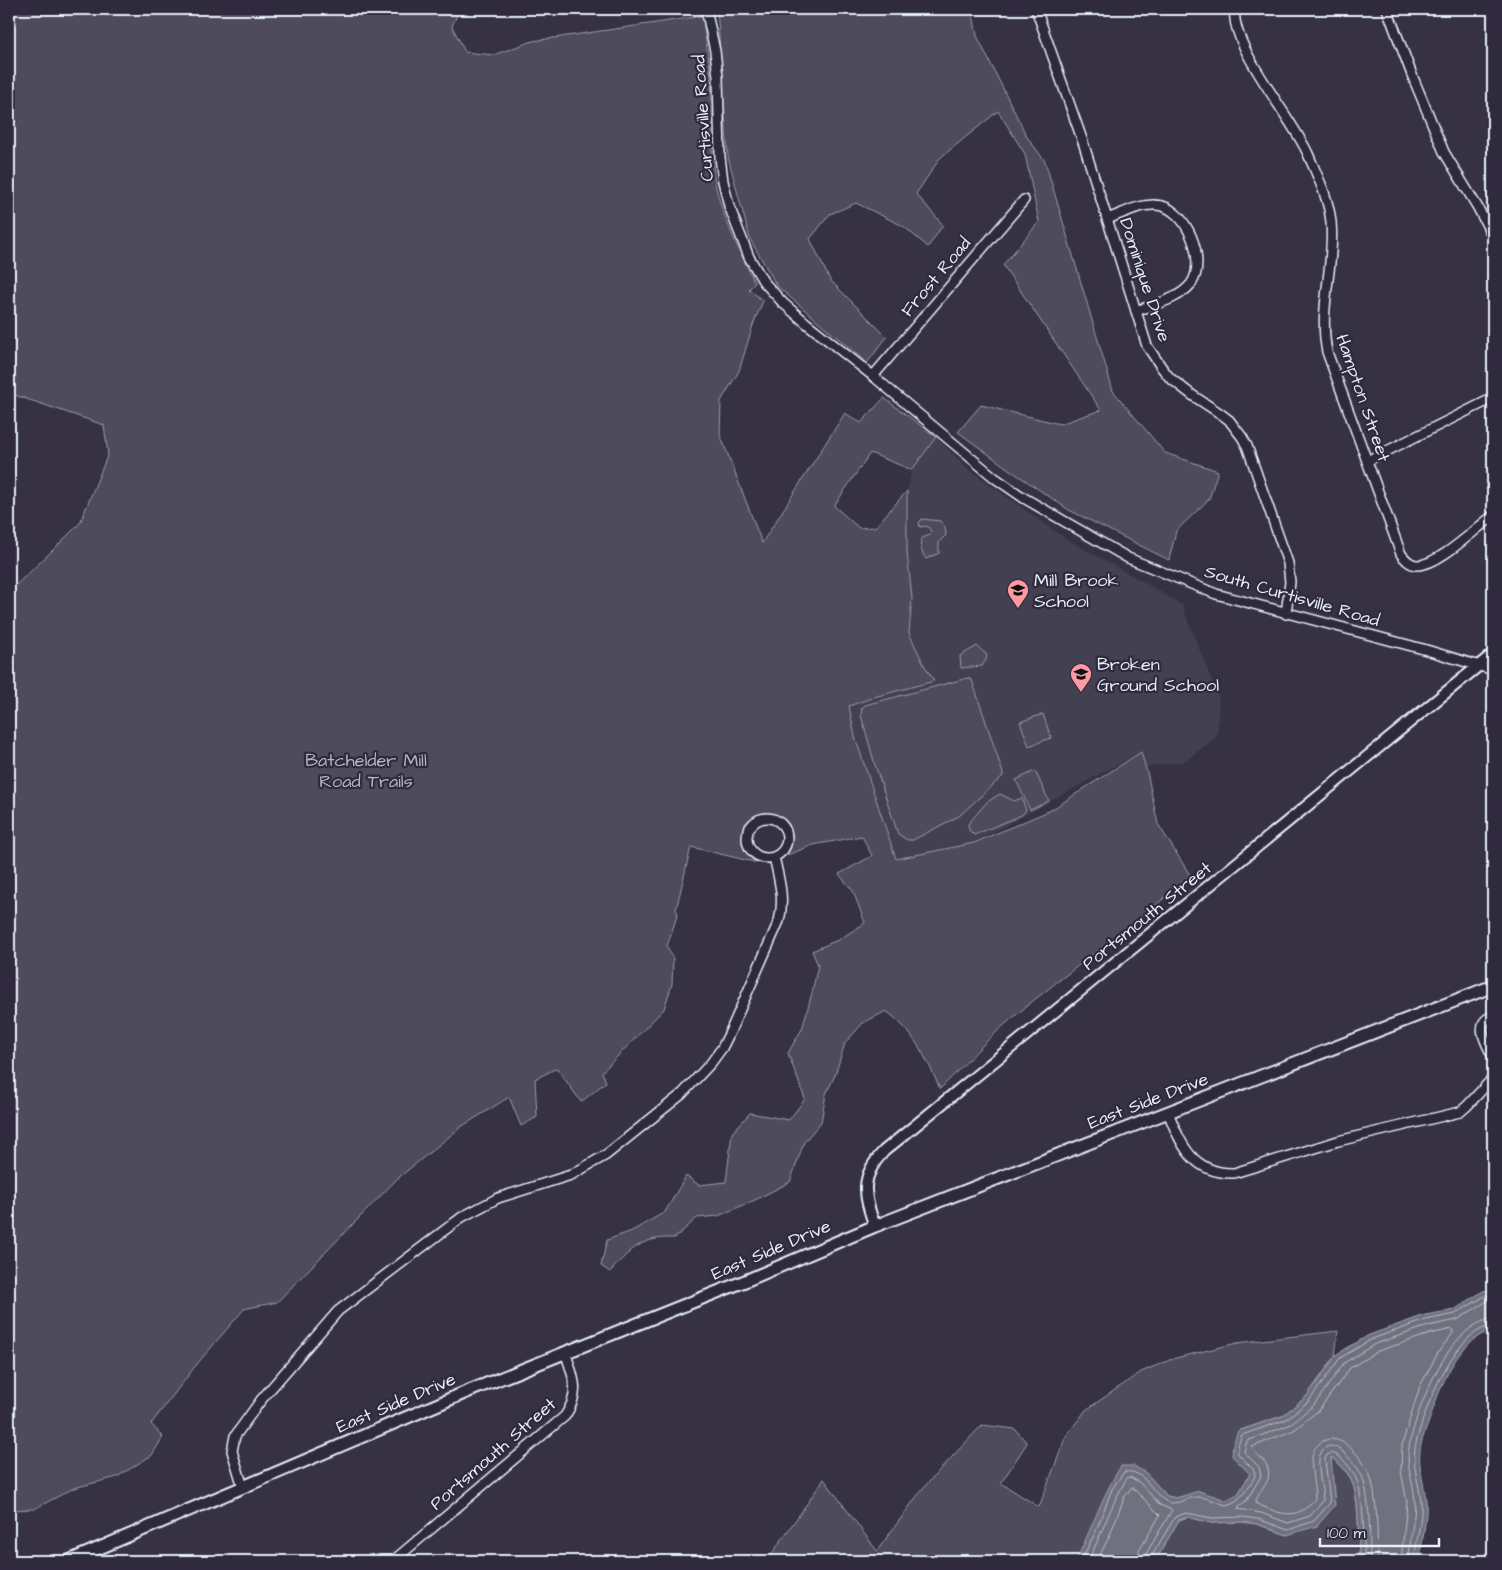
<svg xmlns="http://www.w3.org/2000/svg" width="1502" height="1570" font-family="'Architects Daughter',sans-serif">
	<style>
		.built { fill: #433f51 }
		.green { fill: #4d4b5c; stroke: #9a9eaa }
		.water { fill: #70717f; stroke: #a0a4af }
		.lines { fill: none; stroke-linecap: round; stroke-linejoin: round }
		.shore { stroke: #b8bec8; stroke-width: 1 }
		.stream { stroke: #a0a4af; stroke-width: 2.5 }
		.minor-casing { stroke: #e8f1f8; stroke-width: 12 }
		.tertiary-casing { stroke: #e8f1f8; stroke-width: 14 }
		.secondary-casing { stroke: #e8f1f8; stroke-width: 15 }
		.minor { stroke: #2f2a3d; stroke-width: 9 }
		.tertiary { stroke: #2f2a3d; stroke-width: 10 }
		.secondary { stroke: #2f2a3d; stroke-width: 11 }
		.labels { text-anchor: middle; dominant-baseline: central; stroke-width: 4.5; stroke-linejoin: round; paint-order: stroke }
		.street-label { font-size: 18px; fill: #e8f1f8; stroke: #2f2a3d }
		.poi-label { font-size: 18px; fill: #e8f1f8; stroke: #2f2a3d; text-anchor: start }
		.park-label { font-size: 18px; fill: #b2b7c1; stroke: #2f2a3d }
	</style>
	<rect width="100%" height="100%" fill="#363244"/>
	<filter id="ink" filterUnits="userSpaceOnUse"><feTurbulence type="fractalNoise" baseFrequency=".02" numOctaves="2"/><feDisplacementMap in="SourceGraphic" scale="10" xChannelSelector="R" yChannelSelector="G"/><feConvolveMatrix kernelMatrix="1 2 1 2 8 2 1 2 1" color-interpolation-filters="sRGB"/></filter>
	<g filter="url(#ink)">
		<polygon class="built" points="936,437 968,469 1066,539 1144,582 1182,605 1219,699 1217,737 1183,762 1146,767 1140,752 974,843 896,859 855,737 849,706 874,697 934,681 924,665 909,633 912,598 907,552 907,491 912,470"/>
		<g class="green">
			<path d="M9,9H460L452,26L465,52L493,55L533,41L703,16C704,38 710,59 711,81C714,116 709,153 716,188C723,218 741,255 755,283L749,289L763,301L753,325L739,371L721,401L720,434L762,543L845,413L861,423L884,398L936,437L912,470L870,453L834,506L859,528L875,527L907,491V552L912,598L909,633L924,665L934,681L874,697L849,706L855,737L896,859L974,843L1051,810L1141,752L1147,772L1158,824L1190,875C1134,928 1068,970 1010,1020C985,1041 963,1066 940,1089C927,1059 913,1030 886,1011L863,1023L845,1043L835,1075L826,1094L821,1122L804,1142L790,1182L755,1200L718,1216L697,1218L675,1238C641,1237 632,1248 610,1272L601,1266L607,1240L632,1231L665,1212L686,1176L699,1185L726,1182L732,1133L750,1113L789,1120L805,1099L788,1053L802,1029L812,993L818,965L812,951L840,939L865,923L853,891L839,874L872,856L862,836L813,845L787,855C793,846 795,836 789,826C767,792 717,839 758,863L691,847L676,910L678,913L667,946L673,959L672,984L664,1009L602,1072L606,1082L581,1102L557,1068L535,1079L537,1117L521,1126L509,1097L461,1127L398,1178L277,1302L244,1309L197,1364L151,1424L163,1437L152,1455L117,1477L74,1488L34,1509L9,1510V589L15,586L52,551L80,523L108,454L104,425L9,393Z"/>
			<polygon points="717,9 972,9 977,36 1027,137 1045,161 1113,391 1165,453 1218,471 1209,499 1176,531 1169,560 1069,510 1010,470 958,432 981,405 1060,424 1101,410 1003,265 1039,222 1025,154 998,111 940,158 916,194 943,225 928,247 903,226 856,203 830,214 810,239 830,280 887,337 867,363 777,286 750,239 728,157"/>
			<path d="M922,519L940,521L945,527L946,535L939,542V553L926,559C922,552 918,546 922,538L930,535L931,531L927,526L920,527L919,523Z"/>
			<polygon points="977,646 987,655 986,660 982,666 961,668 960,656"/>
			<polygon points="968,678 972,680 1003,773 1003,776 959,816 913,840 907,840 898,834 875,765 861,715 862,708 865,705"/>
			<polygon points="1043,714 1051,738 1029,746 1020,722"/>
			<polygon points="1035,771 1049,801 1030,810 1016,780"/>
			<polygon points="1000,794 1014,801 1022,798 1026,810 1022,815 974,835 969,830 968,824 987,802"/>
			<polygon points="1338,1331 1335,1356 1306,1397 1282,1416 1238,1431 1250,1474 1238,1494 1226,1500 1199,1492 1176,1498 1167,1496 1146,1473 1091,1529 1076,1561 767,1561 824,1479 877,1551 923,1488 982,1425 1015,1429 1027,1443 1001,1483 1039,1507 1066,1436 1086,1410 1141,1372 1172,1359 1237,1343"/>
			<path d="M1330,1457C1339,1463 1346,1470 1351,1480C1360,1497 1358,1540 1359,1561H1155L1179,1520L1188,1517L1211,1523L1242,1522L1257,1524L1287,1535L1334,1498Z"/>
		</g>
		<path class="water" d="M1493,1289V1330C1456,1340 1440,1388 1429,1421C1426,1430 1421,1441 1420,1450C1418,1467 1424,1483 1426,1500C1428,1515 1421,1545 1420,1561H1359C1358,1540 1360,1498 1351,1480C1347,1470 1339,1463 1331,1457L1335,1505L1317,1526L1287,1535L1257,1524L1242,1522L1211,1523L1188,1517L1179,1520L1155,1561H1076C1091,1530 1102,1496 1121,1466H1134L1146,1473L1167,1496L1176,1498L1199,1491L1226,1500L1238,1494L1250,1474L1232,1456L1233,1445L1238,1431L1282,1416L1306,1397L1337,1354L1369,1335L1425,1315L1454,1310L1483,1291Z"/>
		<g class="lines">
			<g class="shore">
				<path d="M1081,1561L1096,1531L1112,1489L1124,1472C1144,1469 1150,1490 1164,1500C1176,1508 1186,1497 1198,1497C1206,1497 1217,1502 1225,1505C1240,1503 1248,1488 1255,1476L1254,1470L1238,1454V1446L1242,1435L1285,1420L1309,1401L1340,1358L1372,1339L1426,1320L1455,1314L1485,1296L1493,1294"/>
				<path d="M1088,1561C1102,1534 1111,1504 1127,1478L1130,1477L1139,1482L1160,1505L1172,1510L1146,1554L1145,1561"/>
				<polyline points="1097,1561 1109,1537 1125,1496 1132,1487 1160,1515 1139,1551 1137,1561"/>
				<path d="M1151,1561V1557L1175,1517L1186,1513L1212,1518L1242,1517L1258,1519L1288,1530L1314,1521L1330,1503L1325,1459L1327,1455L1332,1453C1342,1456 1351,1468 1356,1478C1364,1496 1364,1541 1364,1561"/>
				<path d="M1370,1561C1370,1539 1370,1495 1362,1476C1357,1465 1330,1430 1320,1455C1316,1465 1323,1489 1323,1501L1310,1516L1288,1523L1261,1513L1238,1509L1239,1506L1247,1500L1261,1476L1259,1467L1244,1452L1247,1441L1289,1425L1314,1405L1344,1363L1375,1344L1428,1326L1457,1320L1487,1301L1493,1300"/>
				<path d="M1378,1561C1377,1538 1378,1494 1369,1473C1362,1458 1342,1432 1323,1441C1318,1444 1314,1448 1313,1453C1309,1465 1315,1486 1315,1499C1296,1522 1280,1514 1255,1503C1258,1491 1274,1481 1267,1466C1264,1459 1255,1455 1252,1447L1294,1430L1319,1410L1350,1368L1378,1351L1430,1334L1452,1329L1453,1333L1439,1351L1420,1386L1402,1445L1401,1471L1407,1503L1401,1561"/>
				<path d="M1409,1561C1409,1542 1414,1523 1415,1504C1415,1485 1405,1467 1409,1447C1416,1410 1449,1322 1493,1319"/>
				<path d="M1415,1561C1415,1542 1423,1519 1421,1501C1419,1483 1412,1466 1415,1448C1422,1414 1453,1329 1493,1326"/>
			</g>
			<polyline class="stream" points="9,1179 11,1180 14,1196 9,1205"/>
			<g class="minor-casing">
				<g id="minor">
					<polyline points="706,9 715,51 718,77 720,157 723,181 729,206 749,257 763,281 783,303 805,322 873,376 995,478 1024,498 1128,558 1216,594 1423,649 1493,670"/>
					<polyline points="1036,9 1083,142 1147,346 1162,368 1170,378 1192,395 1221,414 1229,420 1242,437 1247,446 1288,563 1290,582 1286,614"/>
					<path d="M1235,9C1229,45 1292,117 1308,154C1317,175 1329,199 1331,222C1335,266 1318,308 1327,352L1401,554C1405,559 1409,564 1416,565C1437,567 1476,528 1493,516"/>
					<polyline points="1387,9 1412,75 1444,152 1478,208 1493,237"/>
					<path d="M1107,219C1122,214 1139,204 1155,205C1186,205 1208,261 1191,284C1178,300 1154,304 1136,311"/>
					<polyline points="873,376 1024,200"/>
					<polyline points="1367,461 1493,398"/>
					<circle cx="767" cy="838" r="20"/>
					<path d="M1490,1017C1474,1025 1487,1044 1493,1057"/>
					<path d="M1168,1112C1181,1145 1193,1174 1234,1173L1338,1141L1460,1112L1467,1106L1493,1078"/>
					<path d="M243,1487L232,1451L235,1436L261,1400L338,1311L462,1217L498,1198L571,1175L606,1155L682,1094L711,1063L722,1048L730,1032L779,921C785,899 779,879 774,857"/>
					<path d="M393,1561L565,1416C581,1392 574,1378 565,1352"/>
				</g>
			</g>
			<g class="tertiary-casing">
				<path id="tertiary" d="M875,1226C863,1195 860,1176 884,1151L1493,654"/>
			</g>
			<g class="secondary-casing">
				<polyline id="secondary" points="69,1561 469,1391 745,1281 875,1226 1493,986"/>
			</g>
			<use href="#minor" class="minor"/>
			<use href="#tertiary" class="tertiary"/>
			<use href="#secondary" class="secondary"/>
		</g>
	</g>
	<defs>
		<g id="school-pin" transform="scale(1.125)"><path d="M0 17L-7.5 6A9.5 9.5 0 1 1 7.5 6Z" fill="#ff9aa2" stroke="#2f2a3d"/><path d="M0-5L7-2L0 1L-7-2ZM-4 1L0 2.5L4 1V4Q0 6-4 4Z" fill="#111"/></g>
	</defs>
	<g fill-rule="evenodd">
		<use href="#school-pin" x="1018" y="590"/>
		<use href="#school-pin" x="1081" y="674"/>
	</g>
	<g class="labels">
		<g class="street-label">
			<text transform="translate(703 118) rotate(-94)">Curtisville Road</text>
			<text transform="translate(936 277) rotate(-50)">Frost Road</text>
			<text transform="translate(1145 280) rotate(72)">Dominique Drive</text>
			<text transform="translate(1363 398) rotate(71)">Hampton Street</text>
			<text transform="translate(1292 596) rotate(16)">South Curtisville Road</text>
			<text transform="translate(1147 916) rotate(-39)">Portsmouth Street</text>
			<text transform="translate(1148 1101) rotate(-21)">East Side Drive</text>
			<text transform="translate(771 1250) rotate(-23)">East Side Drive</text>
			<text transform="translate(396 1403) rotate(-23)">East Side Drive</text>
			<text transform="translate(493 1454) rotate(-41)">Portsmouth Street</text>
		</g>
		<g class="poi-label">
			<text x="1034" y="580">Mill Brook<tspan x="1034" dy="21">School</tspan></text>
			<text x="1097" y="664">Broken<tspan x="1097" dy="21">Ground School</tspan></text>
		</g>
		<g class="park-label">
			<text x="366" y="760">Batchelder Mill<tspan x="366" dy="21">Road Trails</tspan></text>
		</g>
	</g>
	<rect width="1502" height="1570" fill="none" stroke="#2f2a3d" stroke-width="30"/>
	<rect x="15" y="15" width="1472" height="1540" fill="none" stroke="#e8f1f8" stroke-width="2" filter="url(#ink)"/>
	<path d="M1320 1538v8h119v-8" fill="none" stroke="#e8f1f8" stroke-width="2.5"/>
	<text x="1327" y="1538" font-size="15" fill="#e8f1f8" stroke="#2f2a3d" stroke-width="4" paint-order="stroke">100 m</text>
</svg>
